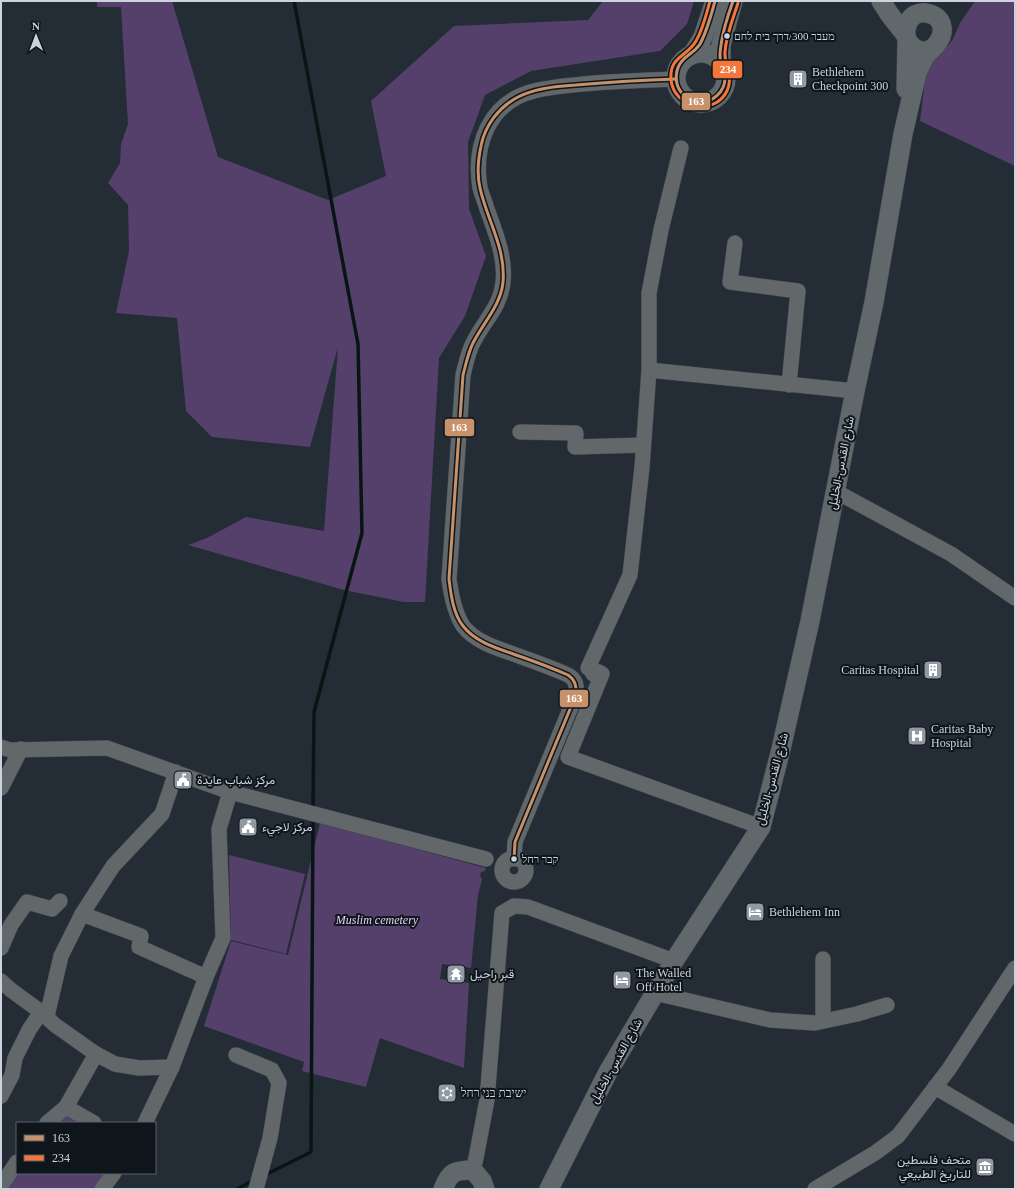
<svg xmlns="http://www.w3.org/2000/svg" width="1016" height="1190" font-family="'Times New Roman',Vazirmatn,'Noto Sans Hebrew',serif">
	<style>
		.green { fill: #54406b }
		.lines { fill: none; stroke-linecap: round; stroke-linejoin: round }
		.stream { stroke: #091515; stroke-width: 3.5 }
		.minor-casing { stroke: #40484e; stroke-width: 16 }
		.major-casing { stroke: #40484e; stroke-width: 20 }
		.minor { stroke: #626769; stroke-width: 15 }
		.major { stroke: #60686c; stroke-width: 19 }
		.bus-1-casing { stroke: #0e151b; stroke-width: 6 }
		.bus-2-casing { stroke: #0e151b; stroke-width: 6 }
		.bus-1 { stroke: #c7916a; stroke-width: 3 }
		.bus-2 { stroke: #f5763a; stroke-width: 3 }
		.bus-dot { fill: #cbd4dd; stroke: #0e151b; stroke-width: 1.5 }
		.labels { text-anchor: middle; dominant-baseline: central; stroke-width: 4; stroke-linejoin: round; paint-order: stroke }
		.bus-label { font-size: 11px; fill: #cbd4dd; stroke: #0e151b; text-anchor: start }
		.poi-label { font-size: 12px; fill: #cbd4dd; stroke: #0e151b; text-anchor: start }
		.street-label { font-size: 12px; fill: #cbd4dd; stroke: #0e151b }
		.park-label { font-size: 12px; font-style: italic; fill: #e3d2f7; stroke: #0e151b }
		.line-badge { stroke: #0e151b; stroke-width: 1.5 }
		.badge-label { font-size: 11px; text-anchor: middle; font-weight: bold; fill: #fff }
	</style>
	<rect width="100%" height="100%" fill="#242d35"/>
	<g class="green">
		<polygon points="97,1 172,1 218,157 328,200 386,176 371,101 454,26 588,20 603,1 694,1 687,24 660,51 531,71 485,95 468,142 469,209 486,256 465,316 439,358 425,602 404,602 344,590 188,545 207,538 246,517 324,531 338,347 310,447 212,437 186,411 177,318 116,313 129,251 128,205 108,183 120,163 121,144 128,124 121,7 97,7"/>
		<polygon points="975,1 1015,1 1015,166 920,121 927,65 942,53 953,39 960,23"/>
		<polygon points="320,823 486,868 485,871 481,872 480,876 482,879 478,895 471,968 442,964 440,979 469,983 464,1068 380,1038 366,1087 302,1071 304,1062 204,1026 231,941 288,955"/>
		<polygon points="229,855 305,874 286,954 231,940"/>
		<polygon points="67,1112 84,1123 52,1123"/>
		<polygon points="17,1173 105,1173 94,1189 2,1189"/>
	</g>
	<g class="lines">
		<g class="stream">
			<polyline points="294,1 358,344 362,533 314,712 313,810"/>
			<polyline points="265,1175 311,1152 313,818"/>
			<polyline points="237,1189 254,1180"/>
		</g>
		<g class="minor-casing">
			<g id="minor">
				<polyline points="681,148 661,230 649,293 649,370 642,467 630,575 588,668 591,669 593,674 596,675 599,672 602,674 568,757 761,827"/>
				<polyline points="735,243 730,282 798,291 789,385"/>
				<polyline points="649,370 855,391"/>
				<polyline points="520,432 576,433 575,447 643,445"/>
				<polyline points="835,491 951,554 1015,598"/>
				<polyline points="1,747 10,750 107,748 230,792 219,829 223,938 206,977 172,1067 145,1123"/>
				<polyline points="1,788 21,749"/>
				<polyline points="230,792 486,859"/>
				<circle cx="514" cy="870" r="12"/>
				<path d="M514,859L515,842L573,702C577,691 579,681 568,675C552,668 535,662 519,656C500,649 476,643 463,626C454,612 451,594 449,579L463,375C466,364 468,351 474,341C484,321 501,306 503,282C506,258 495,231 487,209C485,202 482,195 480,188C473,145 489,102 534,91C554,86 574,85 594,83C622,81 649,80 676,79"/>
				<polyline points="82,914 141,936 139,947 206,977"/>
				<polyline points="1,948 11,925 27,902 52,909 60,901"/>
				<polyline points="1,981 11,990 41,1012 55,1025 96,1054 115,1064 139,1068 172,1067"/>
				<polyline points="655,993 770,1020 815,1023 857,1014 887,1005"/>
				<polyline points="47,1016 61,956 82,914 113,866 162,814 176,772"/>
				<polyline points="823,1021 823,959"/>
				<polyline points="236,1055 272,1070 279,1083 270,1138 256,1189"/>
				<polyline points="935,1087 1015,1134"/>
				<polyline points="1,1096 12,1075 15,1058 29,1030 41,1012"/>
				<polyline points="66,1107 94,1123"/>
				<polyline points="47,1123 66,1107 96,1054"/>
				<polyline points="473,1170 476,1158 487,1100 502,913 514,906 528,907 674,961"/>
				<polyline points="1,1186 17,1162"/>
				<polyline points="102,1189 114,1173"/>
				<polyline points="815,1189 875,1153 898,1136 949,1069 1015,968"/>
			</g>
		</g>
		<g class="major-casing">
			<g id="major">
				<polyline points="881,1 890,15 905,34"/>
				<circle cx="701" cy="78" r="25"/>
				<polyline points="692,55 703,37 715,1"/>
				<polyline points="721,64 721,45 733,1"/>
				<path d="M906,89L907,40C903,27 910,11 926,13C962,19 930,74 907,40"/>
				<path d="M443,1189C450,1172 454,1170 473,1170L482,1181L485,1189"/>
				<polyline points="549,1189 608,1072 674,961 761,827 781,749 810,621 855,391 874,302 903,134 917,73 925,56 933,48"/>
			</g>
		</g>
		<use href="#minor" class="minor"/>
		<use href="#major" class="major"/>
		<g class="bus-1-casing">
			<g id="bus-1">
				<path d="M715,1C711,16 707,31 700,44C695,52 688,54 682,61C675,69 674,83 681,92C685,97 691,101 699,102C712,103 725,92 725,78C725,73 722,68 721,63C719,57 720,51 721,45C723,30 728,15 733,1"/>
				<path d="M514,859L515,842L573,702C577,691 578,682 568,675C552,668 536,662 519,656C500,649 476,643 463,626C453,613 451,595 449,579L463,375C466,364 468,353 473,343C483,323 501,305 503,282C506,248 487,220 480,188C477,175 478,160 481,146C485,125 499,107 518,97C535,88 557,86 576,85C610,82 643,80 676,79"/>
			</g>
		</g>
		<g class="bus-2-casing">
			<path id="bus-2" d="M710,1C706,15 703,29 696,41C687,57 669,56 671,80C674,108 714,117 727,91C734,75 724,68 725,52C726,35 733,19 738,3"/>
		</g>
		<use href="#bus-1" class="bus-1"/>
		<use href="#bus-2" class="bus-2"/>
	</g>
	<defs>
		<g id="building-square" transform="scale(1)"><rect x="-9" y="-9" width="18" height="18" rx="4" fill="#919aa2" stroke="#0e151b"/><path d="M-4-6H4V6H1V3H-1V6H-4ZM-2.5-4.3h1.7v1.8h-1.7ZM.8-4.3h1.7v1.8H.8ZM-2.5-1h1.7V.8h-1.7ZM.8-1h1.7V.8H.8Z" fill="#fff"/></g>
		<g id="hospital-square" transform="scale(1)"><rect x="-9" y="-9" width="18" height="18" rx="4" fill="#919aa2" stroke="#0e151b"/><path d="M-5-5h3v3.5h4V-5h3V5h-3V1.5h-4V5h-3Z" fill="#fff"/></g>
		<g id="civic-square" transform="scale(1)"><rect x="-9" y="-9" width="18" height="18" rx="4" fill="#919aa2" stroke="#0e151b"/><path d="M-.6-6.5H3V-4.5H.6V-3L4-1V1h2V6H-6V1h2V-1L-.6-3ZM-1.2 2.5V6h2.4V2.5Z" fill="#fff"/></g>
		<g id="hotel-square" transform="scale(1)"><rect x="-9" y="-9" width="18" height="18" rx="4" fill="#919aa2" stroke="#0e151b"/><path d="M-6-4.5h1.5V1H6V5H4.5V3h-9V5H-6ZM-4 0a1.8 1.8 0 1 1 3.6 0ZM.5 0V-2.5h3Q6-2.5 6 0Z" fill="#fff"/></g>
		<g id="temple-square" transform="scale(1)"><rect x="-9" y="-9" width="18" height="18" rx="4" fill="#919aa2" stroke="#0e151b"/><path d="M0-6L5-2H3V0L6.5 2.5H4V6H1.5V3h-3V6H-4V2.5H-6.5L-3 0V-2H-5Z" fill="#fff"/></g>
		<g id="synagogue-square" transform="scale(1)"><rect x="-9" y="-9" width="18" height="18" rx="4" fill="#919aa2" stroke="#0e151b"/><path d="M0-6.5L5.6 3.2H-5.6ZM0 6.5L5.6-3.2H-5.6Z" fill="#fff"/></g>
		<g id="museum-square" transform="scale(1)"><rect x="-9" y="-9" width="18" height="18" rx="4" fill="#919aa2" stroke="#0e151b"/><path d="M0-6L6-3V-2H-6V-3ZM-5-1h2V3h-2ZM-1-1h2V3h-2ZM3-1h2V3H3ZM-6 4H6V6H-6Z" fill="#fff"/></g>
	</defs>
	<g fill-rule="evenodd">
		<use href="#building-square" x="798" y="79"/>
		<use href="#building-square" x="933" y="670"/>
		<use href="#hospital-square" x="917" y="736"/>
		<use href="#civic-square" x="183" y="780"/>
		<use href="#civic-square" x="248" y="827"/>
		<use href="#hotel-square" x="755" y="912"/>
		<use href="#temple-square" x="456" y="974"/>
		<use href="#hotel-square" x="622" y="980"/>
		<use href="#synagogue-square" x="447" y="1093"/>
		<use href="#museum-square" x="985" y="1167"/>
	</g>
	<g class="bus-dot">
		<circle cx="727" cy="36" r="3.5"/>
		<circle cx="514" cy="859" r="3.5"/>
	</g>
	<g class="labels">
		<g class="bus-label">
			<text x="734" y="36">מעבר 300/דרך בית לחם</text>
			<text x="522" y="859">קבר רחל</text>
		</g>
		<g class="poi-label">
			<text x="812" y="72">Bethlehem<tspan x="812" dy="14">Checkpoint 300</tspan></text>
			<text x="919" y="670" text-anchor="end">Caritas Hospital</text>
			<text x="931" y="729">Caritas Baby<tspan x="931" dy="14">Hospital</tspan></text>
			<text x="197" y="780">مركز شباب عايدة</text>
			<text x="262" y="827">مركز لاجيء</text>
			<text x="769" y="912">Bethlehem Inn</text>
			<text x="636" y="973">The Walled<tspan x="636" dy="14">Off Hotel</tspan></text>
			<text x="470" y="974">قبر راحيل</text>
			<text x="461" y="1093">ישיבת בני רחל</text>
			<text x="971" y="1160" text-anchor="end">متحف فلسطين<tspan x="971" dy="14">للتاريخ الطبيعي</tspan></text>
		</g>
		<g class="street-label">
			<text transform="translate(841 463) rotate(-79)">شارع القدس-الخليل</text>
			<text transform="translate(772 779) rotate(-75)">شارع القدس-الخليل</text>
			<text transform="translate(616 1061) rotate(-61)">شارع القدس-الخليل</text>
		</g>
		<g class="park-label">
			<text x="377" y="920">Muslim cemetery</text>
		</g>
	</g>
	<g class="line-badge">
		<rect x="712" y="60" width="31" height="19" rx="4" fill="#f5763a"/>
		<rect x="681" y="92" width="30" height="19" rx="4" fill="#c7916a"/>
		<rect x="444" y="418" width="31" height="19" rx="4" fill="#c7916a"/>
		<rect x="559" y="689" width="30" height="19" rx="4" fill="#c7916a"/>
	</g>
	<g class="badge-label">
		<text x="728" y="73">234</text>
		<text x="696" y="105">163</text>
		<text x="459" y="431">163</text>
		<text x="574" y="702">163</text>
	</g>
	<rect width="1016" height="1190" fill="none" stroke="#cbd4dd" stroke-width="4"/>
	<rect x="16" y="1122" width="140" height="52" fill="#0e151b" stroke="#5a6169"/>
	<rect x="24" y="1135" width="20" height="6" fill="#c7916a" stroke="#5a6169"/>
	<text x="52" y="1142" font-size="12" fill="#cbd4dd">163</text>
	<rect x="24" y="1155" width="20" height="6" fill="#f5763a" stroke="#5a6169"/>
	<text x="52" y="1162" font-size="12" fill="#cbd4dd">234</text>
	<g transform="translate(36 36) rotate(359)" stroke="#0e151b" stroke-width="3" paint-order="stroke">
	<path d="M0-3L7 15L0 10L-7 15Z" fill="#cbd4dd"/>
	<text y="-6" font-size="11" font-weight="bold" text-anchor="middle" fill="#cbd4dd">N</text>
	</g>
</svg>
